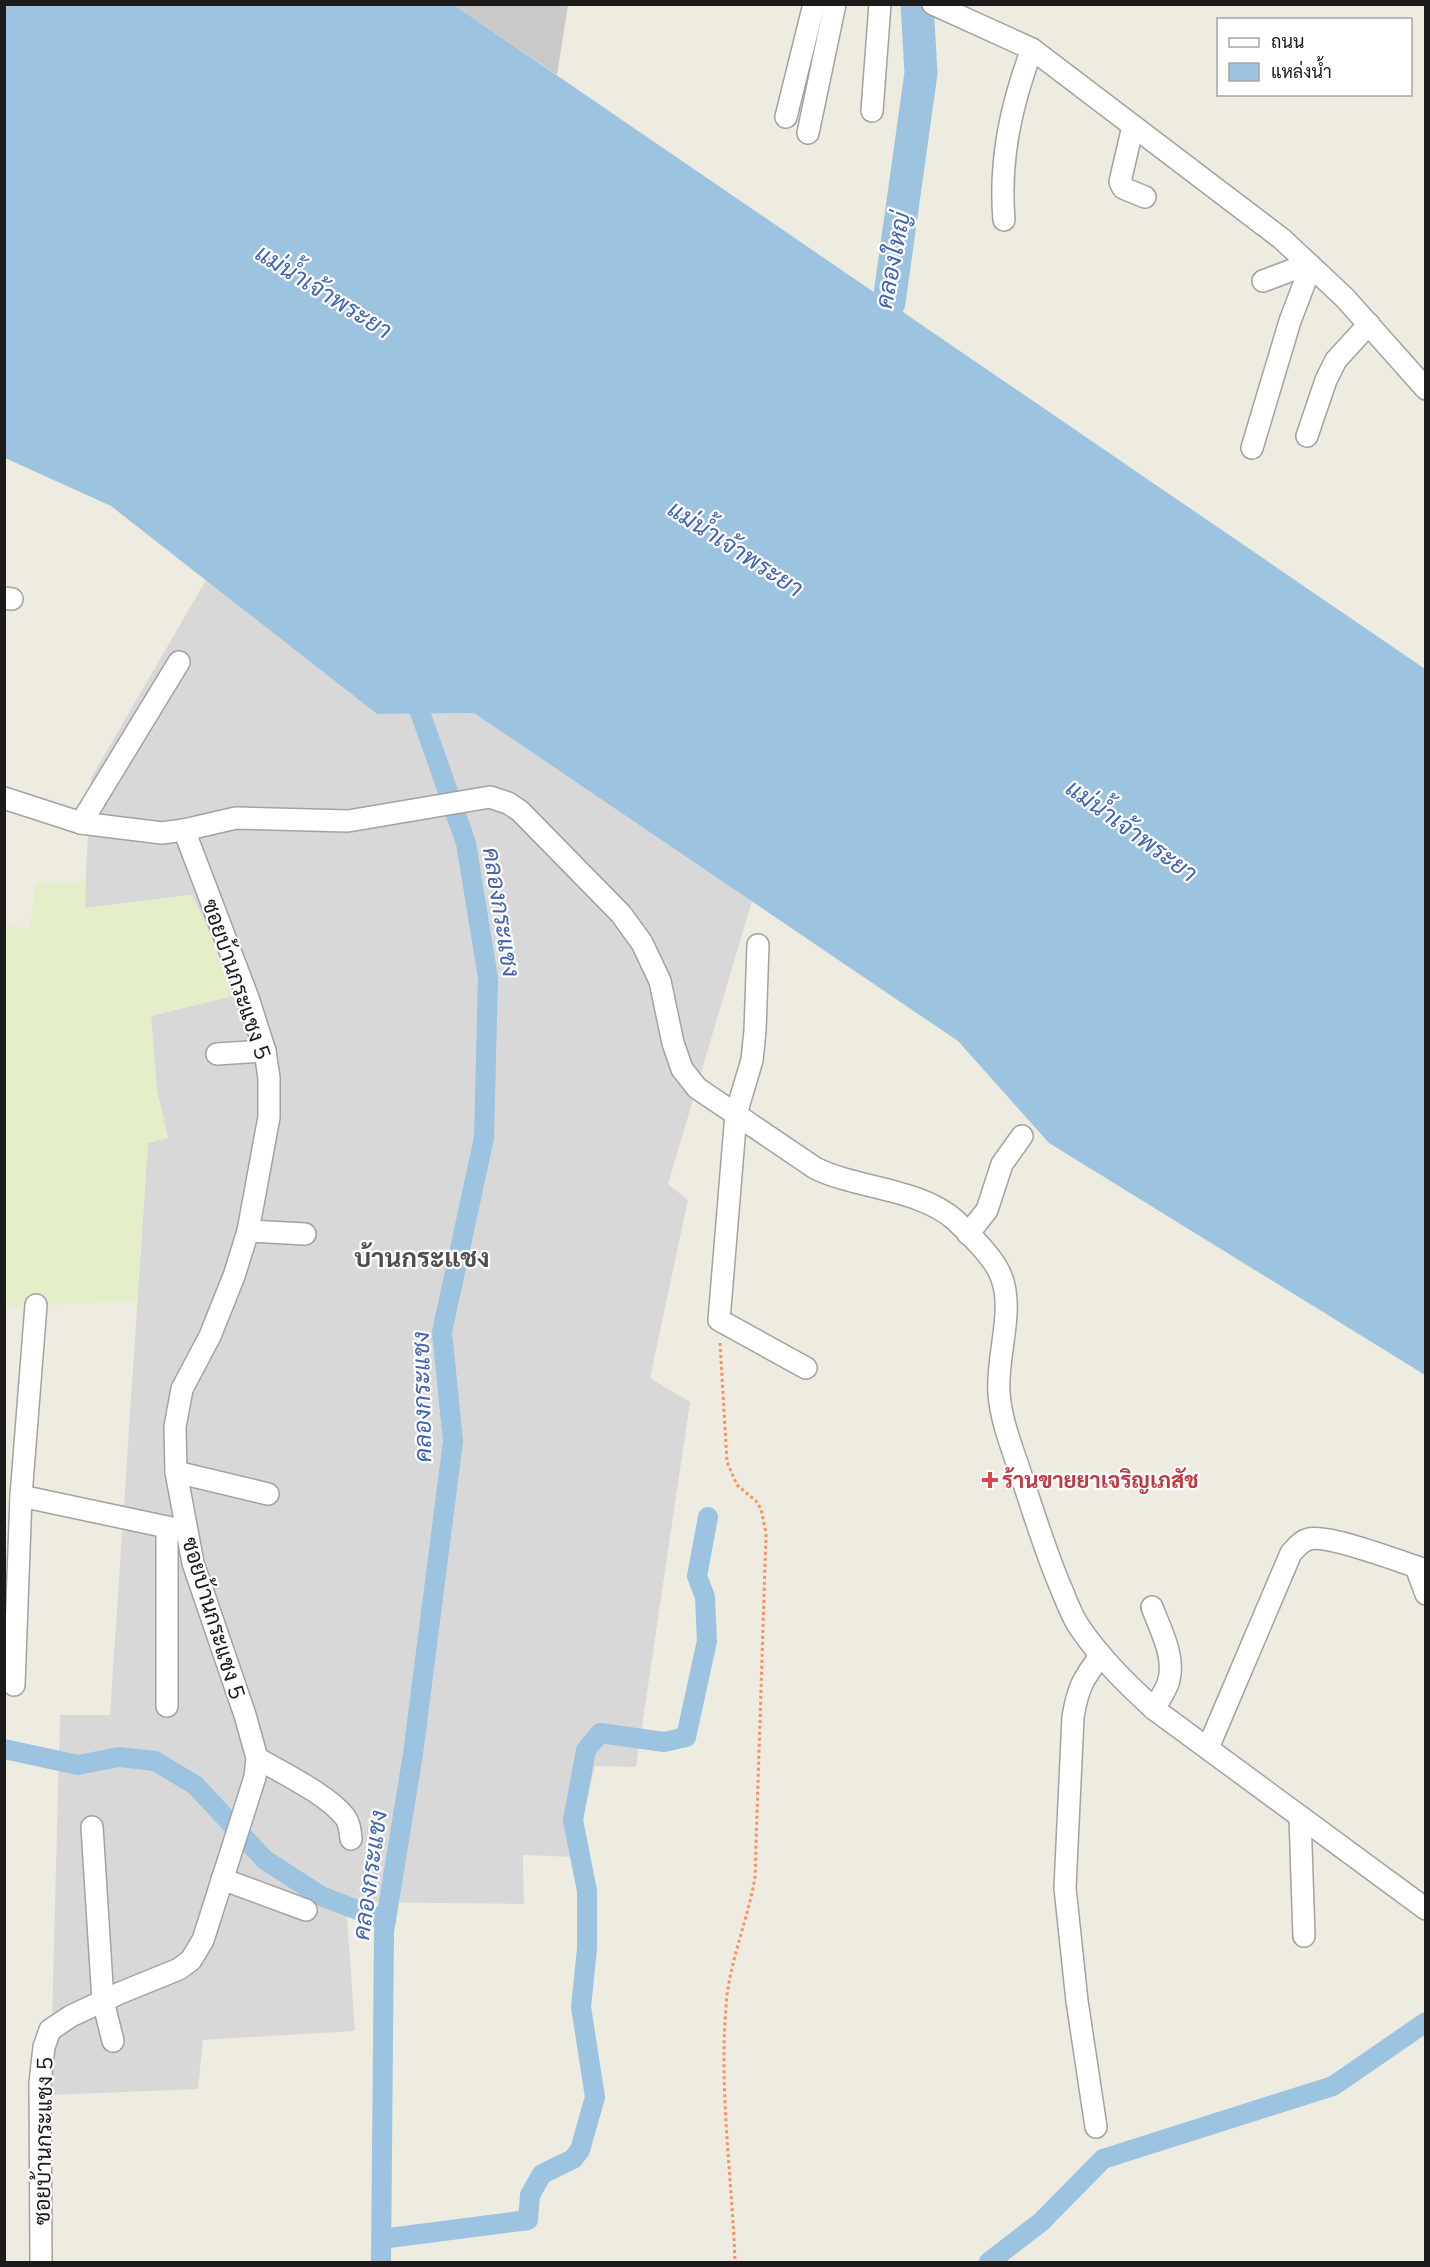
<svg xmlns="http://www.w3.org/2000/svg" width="1430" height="2267" font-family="Mulish,Sarabun,sans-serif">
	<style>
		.residential { fill: #d9d8d8 }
		.religious { fill: #c9c9c9 }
		.farmland { fill: #e4efc9 }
		.water { fill: #9cc3df }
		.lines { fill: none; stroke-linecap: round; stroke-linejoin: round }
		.canal { stroke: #9cc3df; stroke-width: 20 }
		.river { stroke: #9cc3df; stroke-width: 33 }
		.minor-casing { stroke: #a2a2a2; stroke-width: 24 }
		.path { stroke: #ff8f60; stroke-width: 3; stroke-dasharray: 3 3; stroke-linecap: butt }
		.minor { stroke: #fff; stroke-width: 21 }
		.health-dot { fill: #e0444e; stroke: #fff; stroke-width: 2 }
		.labels { text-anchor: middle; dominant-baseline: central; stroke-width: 4.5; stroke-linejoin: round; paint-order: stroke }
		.street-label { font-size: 22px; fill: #1b1b1b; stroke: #fff }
		.health-label { font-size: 22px; font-weight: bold; fill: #be3a42; stroke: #fff; text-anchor: start }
		.water-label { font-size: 24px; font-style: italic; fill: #4264b0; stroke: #fff }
		.quarter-label { font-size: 26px; font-weight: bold; fill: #4e4e4e; stroke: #fff }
	</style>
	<rect width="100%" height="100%" fill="#eeece0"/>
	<polygon class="residential" points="206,580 377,714 474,713 752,901 668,1184 688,1200 650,1378 690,1402 636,1767 595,1766 574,1857 523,1855 524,1904 346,1902 355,2031 203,2040 198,2089 50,2095 60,1715 110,1715 148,1142 168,1138 157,1091 151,1016 236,995 192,895 84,908 91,778"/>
	<polygon class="religious" points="454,5 568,5 557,75"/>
	<polygon class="farmland" points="36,882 86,882 85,908 192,895 226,967 236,995 151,1016 157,1091 168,1138 148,1143 137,1301 5,1307 4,925 29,929"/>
	<polygon class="water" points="5,4 454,5 1425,669 1425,1375 1049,1143 958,1041 474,713 377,714 111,506 5,458"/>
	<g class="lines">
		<g class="canal">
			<polyline points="4,1749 78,1765 119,1757 155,1761 195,1785 265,1860 321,1896 386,1921"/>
			<polyline points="381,2239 528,2220 530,2195 542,2174 573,2159 580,2150 595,2097 581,2007 587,1949 587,1891 573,1820 586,1750 600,1733 664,1742 686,1737 707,1641 705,1597 697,1576 708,1517"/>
			<polyline points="381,2262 384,1932 413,1754 453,1441 442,1332 484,1138 488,978 466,843 414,695 417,688"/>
			<polyline points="989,2262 1041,2222 1103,2159 1333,2086 1426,2022"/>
		</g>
		<polyline class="river" points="869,342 889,302 921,73 917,4"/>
		<g class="minor-casing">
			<g id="minor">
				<polyline points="933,4 1032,49 1282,239 1345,298 1426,389"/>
				<polyline points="872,111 880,4"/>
				<polyline points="786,117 814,4"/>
				<polyline points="1133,126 1120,182 1123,188 1145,197"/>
				<polyline points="808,133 835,4"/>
				<path d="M1004,220C999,160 1011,105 1032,49"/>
				<polyline points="1263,281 1295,269 1310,268"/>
				<polyline points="1307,436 1326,380 1336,360 1369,324"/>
				<polyline points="1252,448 1290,321 1311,266"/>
				<polyline points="4,598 12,599"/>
				<path d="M4,798L81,823L162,833L184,830L236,818L348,821L490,797L508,803L520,811L621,914L642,943L660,981L673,1043L682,1069L697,1088L815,1168C857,1189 919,1188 955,1220C968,1232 995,1259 1001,1276C1015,1310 996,1357 999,1393C1001,1423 1014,1452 1023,1481C1035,1517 1046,1553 1061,1588C1066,1600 1071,1614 1078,1625C1099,1657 1126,1683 1154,1709L1426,1909"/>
				<polyline points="81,823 179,662"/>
				<polyline points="758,945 755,1031 752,1060 736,1114 719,1320 806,1368"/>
				<polyline points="217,1054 265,1051"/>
				<polyline points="248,1231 305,1234"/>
				<polyline points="968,1234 987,1210 1002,1164 1022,1136"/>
				<polyline points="176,1472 268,1494"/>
				<polyline points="21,1496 181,1530"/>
				<polyline points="1416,1567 1426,1594"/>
				<path d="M1152,1607C1160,1629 1175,1655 1169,1680C1167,1689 1159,1700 1154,1709"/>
				<polyline points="14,1685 21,1496 36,1305"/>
				<polyline points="167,1706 167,1527"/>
				<path d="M1208,1748L1291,1553C1297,1547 1301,1541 1309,1539C1330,1534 1403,1563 1426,1570"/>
				<path d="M257,1758C282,1773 327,1794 345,1817C350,1824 350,1831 351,1839"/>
				<polyline points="1300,1817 1304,1936"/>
				<polyline points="92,1827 103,2001 113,2041"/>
				<polyline points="222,1879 306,1910"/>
				<path d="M1096,2127L1077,2001L1065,1888L1073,1717C1078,1687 1083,1679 1101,1655"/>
				<polyline points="41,2262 40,2083 44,2047 50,2030 71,2016 120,1993 179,1969 191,1960 203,1940 255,1777 257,1758 245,1715 193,1563 176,1472 175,1427 182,1389 210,1336 234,1276 248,1231 269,1117 269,1078 265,1051 248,998 184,830"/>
			</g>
		</g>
		<path class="path" d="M720,1343L727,1462L737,1485L756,1501L761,1509L766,1533L755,1877C748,1920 729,1962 726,2006C719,2092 732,2177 735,2262"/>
		<use href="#minor" class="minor"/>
	</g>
	<path class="health-dot" d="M987 1471h6v6h6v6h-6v6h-6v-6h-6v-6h6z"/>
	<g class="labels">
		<g class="street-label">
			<text transform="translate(237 979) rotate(71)">ซอยบ้านกระแชง 5</text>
			<text transform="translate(214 1618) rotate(73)">ซอยบ้านกระแชง 5</text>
			<text transform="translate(43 2141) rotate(-89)">ซอยบ้านกระแชง 5</text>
		</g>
		<g class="health-label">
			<text x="1002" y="1480">ร้านขายยาเจริญเภสัช</text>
		</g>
		<g class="water-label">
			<text transform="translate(892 260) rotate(-79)">คลองใหญ่</text>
			<text transform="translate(324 291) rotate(32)">แม่น้ำเจ้าพระยา</text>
			<text transform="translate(736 548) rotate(33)">แม่น้ำเจ้าพระยา</text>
			<text transform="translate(1132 830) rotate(36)">แม่น้ำเจ้าพระยา</text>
			<text transform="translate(502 912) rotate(81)">คลองกระแชง</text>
			<text transform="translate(421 1397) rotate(-91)">คลองกระแชง</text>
			<text transform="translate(369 1875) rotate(-82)">คลองกระแชง</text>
		</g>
		<g class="quarter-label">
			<text x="422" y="1257">บ้านกระแชง</text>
		</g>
	</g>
	<rect width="1430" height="2267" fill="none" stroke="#1b1b1b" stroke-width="12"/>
	<rect x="1217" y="18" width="195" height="78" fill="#ffffff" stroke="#a4a4a4" stroke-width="1.5"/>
	<rect x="1229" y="38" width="30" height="9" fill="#ffffff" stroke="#a4a4a4" stroke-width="1.5"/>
	<text x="1271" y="48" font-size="18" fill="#1b1b1b">ถนน</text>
	<rect x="1229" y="63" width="30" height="18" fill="#9cc3df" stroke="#a4a4a4" stroke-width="1.5"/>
	<text x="1271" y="78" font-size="18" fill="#1b1b1b">แหล่งน้ำ</text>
</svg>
